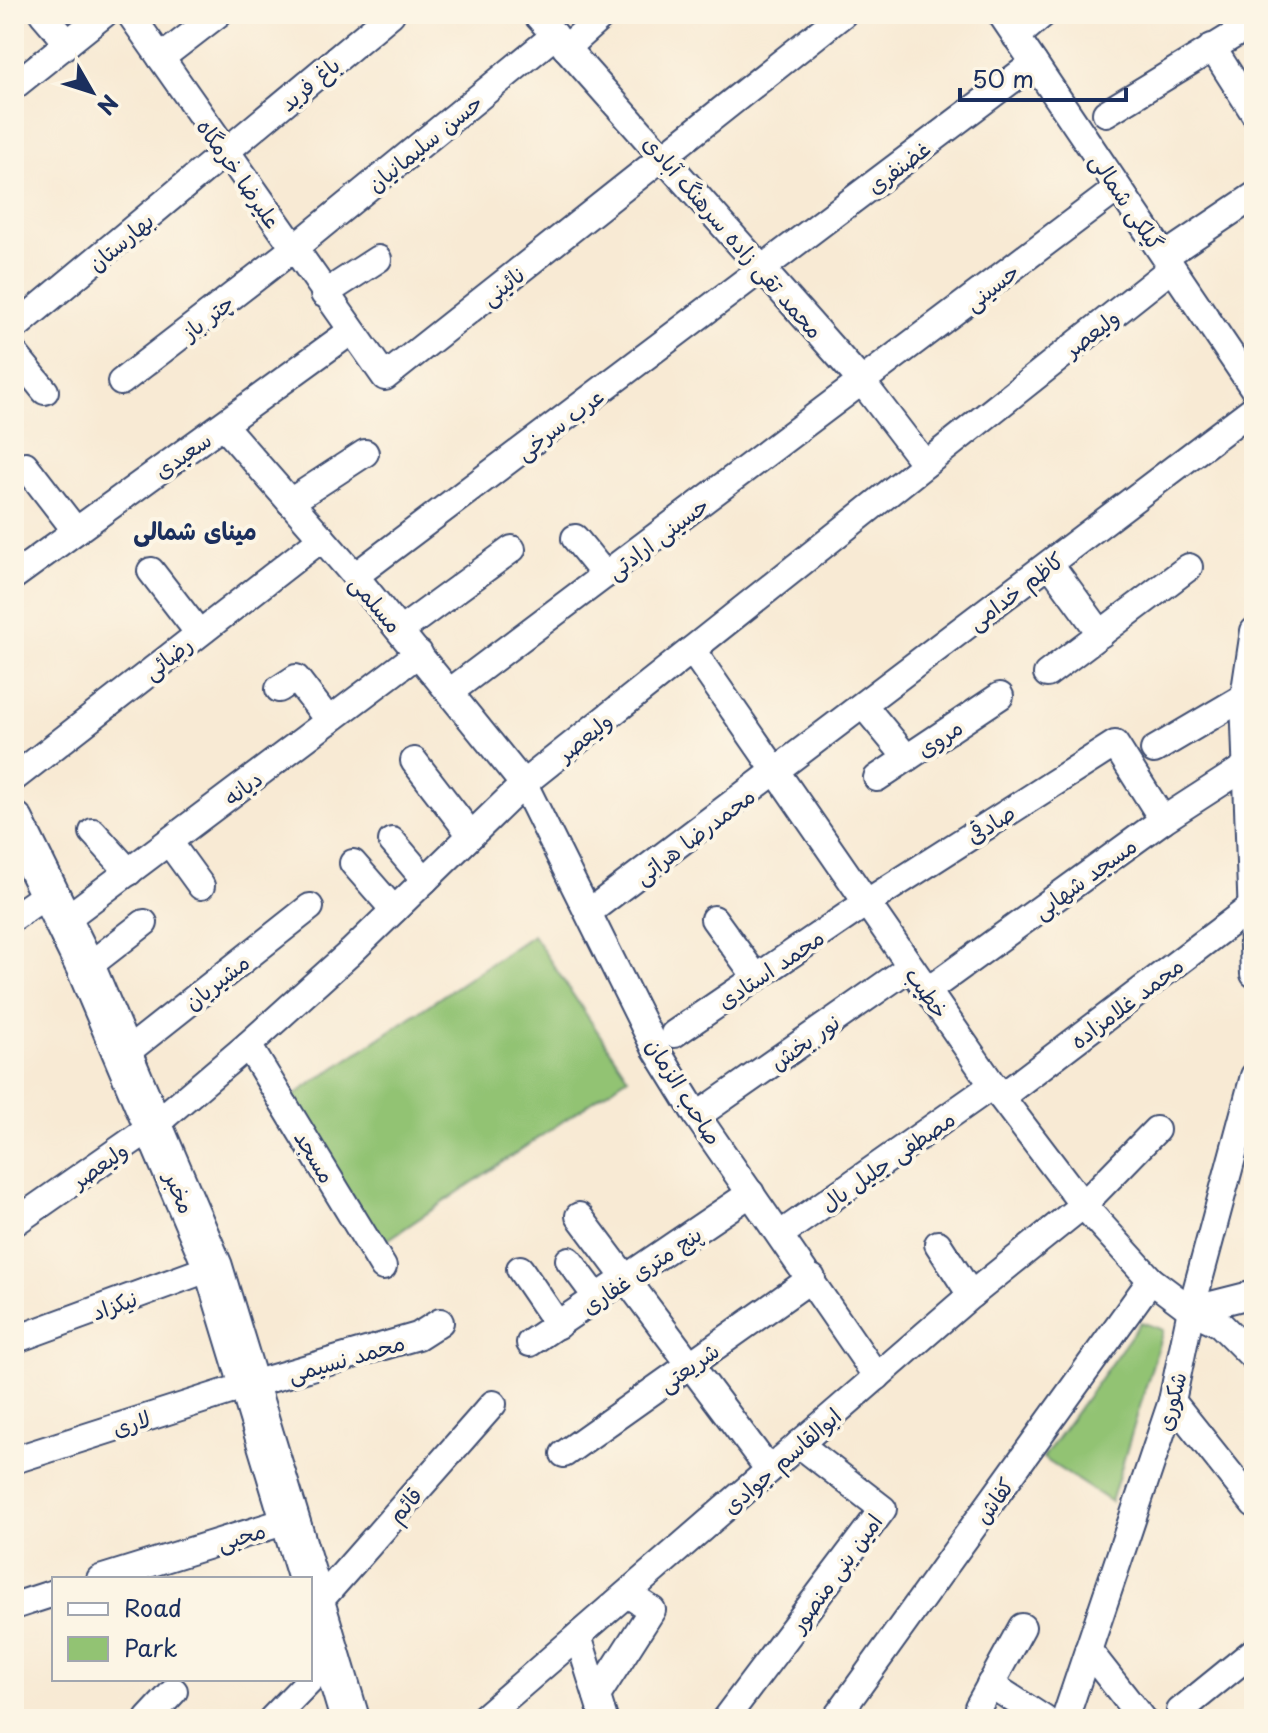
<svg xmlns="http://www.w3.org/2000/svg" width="1268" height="1733" font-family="'Playpen Sans','Playpen Sans Arabic',sans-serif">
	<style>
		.green { fill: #92c373; stroke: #567968; stroke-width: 2 }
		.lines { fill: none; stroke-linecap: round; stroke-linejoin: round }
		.minor-casing { stroke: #3c4b70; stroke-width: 30 }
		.secondary-casing { stroke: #3c4b70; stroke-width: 42 }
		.minor { stroke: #fff; stroke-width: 26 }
		.secondary { stroke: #fff; stroke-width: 38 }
		.labels { text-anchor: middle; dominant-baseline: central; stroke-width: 8; stroke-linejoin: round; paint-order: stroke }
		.street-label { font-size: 22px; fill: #1b2f5e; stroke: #fcf5e5 }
		.neighbourhood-label { font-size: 24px; font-weight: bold; fill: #1b2f5e; stroke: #fcf5e5 }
	</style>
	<rect width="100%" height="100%" fill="#fcf5e5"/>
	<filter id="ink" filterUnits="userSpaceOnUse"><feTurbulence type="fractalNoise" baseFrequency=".0125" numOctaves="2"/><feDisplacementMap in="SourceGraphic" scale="16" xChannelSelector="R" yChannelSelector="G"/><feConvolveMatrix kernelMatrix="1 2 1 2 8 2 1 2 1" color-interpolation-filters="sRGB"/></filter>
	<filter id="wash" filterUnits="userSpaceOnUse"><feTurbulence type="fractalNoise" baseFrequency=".006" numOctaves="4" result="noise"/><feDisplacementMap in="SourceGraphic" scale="32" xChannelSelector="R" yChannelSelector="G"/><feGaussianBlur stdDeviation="1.8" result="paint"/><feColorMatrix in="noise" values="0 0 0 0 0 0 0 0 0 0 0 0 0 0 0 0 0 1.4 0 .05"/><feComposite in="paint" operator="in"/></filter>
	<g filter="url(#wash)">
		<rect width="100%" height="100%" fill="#f8ead4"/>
		<g class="green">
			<polygon points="533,935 628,1077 383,1243 287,1100"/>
			<polygon points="1141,1322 1163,1330 1111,1502 1043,1458"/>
		</g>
	</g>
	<g filter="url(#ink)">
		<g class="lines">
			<g class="minor-casing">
				<g id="minor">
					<polyline points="43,14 68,43"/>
					<polyline points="130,14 385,377 843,14"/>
					<polyline points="536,14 863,383 925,464"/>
					<polyline points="1001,14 1254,389"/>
					<polyline points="1016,37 1043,14"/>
					<polyline points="1212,47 1254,113"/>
					<polyline points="566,48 604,14"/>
					<polyline points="161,58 218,14"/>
					<polyline points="14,86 104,14"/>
					<polyline points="1106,113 1252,24 1245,14"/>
					<polyline points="1165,256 1254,196"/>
					<polyline points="324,294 378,259"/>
					<polyline points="14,328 391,14"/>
					<polyline points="14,353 45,391"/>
					<polyline points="121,382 293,249 555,35"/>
					<polyline points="223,425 355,576 525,786 655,1048 697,1116 877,1377"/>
					<polyline points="25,465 76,531"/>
					<polyline points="290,502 365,453"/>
					<polyline points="575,538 605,575"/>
					<polyline points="1050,564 1101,634"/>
					<polyline points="151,571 198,632"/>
					<polyline points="14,576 350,332"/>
					<polyline points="355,576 1034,63"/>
					<polyline points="400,631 512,549"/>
					<polyline points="1254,631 1244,697 1254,974"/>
					<polyline points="692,650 1001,1097 1083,1205 1151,1280 1191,1310 1220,1324 1254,1358"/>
					<polyline points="1047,674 1189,567"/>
					<polyline points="279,689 296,678 329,721"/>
					<polyline points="451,691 1118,188"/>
					<polyline points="864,706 907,758"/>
					<polyline points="1154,750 1244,697"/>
					<polyline points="414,761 471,835"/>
					<polyline points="14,778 322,538"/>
					<polyline points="877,778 1000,696"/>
					<polyline points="93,832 129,872"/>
					<polyline points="392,841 425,880"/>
					<polyline points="169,842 201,886"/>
					<polyline points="353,863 394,910"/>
					<polyline points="589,912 1254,408"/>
					<polyline points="14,917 50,892"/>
					<polyline points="714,919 756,977"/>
					<polyline points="63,921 419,653"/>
					<polyline points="86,968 144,923"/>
					<polyline points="927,991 1163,820 1245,767"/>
					<polyline points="674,1034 866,903 1115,744 1163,820"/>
					<polyline points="248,1045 383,1267"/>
					<polyline points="123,1055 310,907"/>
					<polyline points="1001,1097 1251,907"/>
					<polyline points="697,1116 910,967"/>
					<polyline points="579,1216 769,1470"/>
					<polyline points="14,1223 153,1126 248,1045 351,952 528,780 1172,268"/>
					<polyline points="781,1234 993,1085"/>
					<polyline points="938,1244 971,1295"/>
					<polyline points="569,1260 598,1299"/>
					<polyline points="520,1269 558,1325"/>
					<polyline points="1191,1310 1254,1294"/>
					<polyline points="14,1340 213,1267"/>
					<polyline points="530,1343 751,1193"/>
					<polyline points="1172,1401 1254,1504"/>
					<polyline points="564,1454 812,1278"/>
					<polyline points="14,1460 249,1385 418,1336 440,1322"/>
					<polyline points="100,1579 290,1520"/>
					<polyline points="316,1605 493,1404"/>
					<polyline points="14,1606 54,1593"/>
					<polyline points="578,1636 604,1719"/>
					<polyline points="1088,1650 1142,1719"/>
					<polyline points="990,1684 1044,1719"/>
					<polyline points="597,1696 652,1610 629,1595"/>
					<polyline points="978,1707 1022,1627"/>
					<polyline points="1180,1711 1254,1651"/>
					<polyline points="148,1719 174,1691"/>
					<polyline points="272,1719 331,1658"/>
					<polyline points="482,1719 971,1295 1083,1205 1156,1130"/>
					<polyline points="725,1719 883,1509 799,1444"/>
					<polyline points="835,1719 1151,1280"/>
					<polyline points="1065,1719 1172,1401 1191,1310 1254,1076"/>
				</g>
			</g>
			<g class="secondary-casing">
				<g id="secondary">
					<polyline points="14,821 86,968 213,1267 308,1579"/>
					<polyline points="310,1585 350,1719"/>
				</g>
			</g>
			<use href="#minor" class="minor"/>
			<use href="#secondary" class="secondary"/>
		</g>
	</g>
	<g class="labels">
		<g class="street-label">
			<text transform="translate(309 83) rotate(-40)">باغ فرید</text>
			<text transform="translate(424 142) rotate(-39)">حسن سلیمانیان</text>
			<text transform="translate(898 166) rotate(-37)">غضنفری</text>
			<text transform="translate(240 173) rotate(55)">علیرضا خرمگاه</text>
			<text transform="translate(1128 201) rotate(56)">گيلکی شمالی</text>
			<text transform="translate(734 236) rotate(49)">محمد تقی زاده سرهنگ آبادی</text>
			<text transform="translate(120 241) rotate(-40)">بهارستان</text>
			<text transform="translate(502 285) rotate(-38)">نائینی</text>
			<text transform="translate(991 286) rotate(-38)">حسینی</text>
			<text transform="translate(207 316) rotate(-38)">چتر باز</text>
			<text transform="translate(1091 332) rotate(-38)">ولیعصر</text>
			<text transform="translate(559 423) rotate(-37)">عرب سرخی</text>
			<text transform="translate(182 454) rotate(-35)">سعیدی</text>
			<text transform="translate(657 537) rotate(-37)">حسینی ارادتی</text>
			<text transform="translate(1015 590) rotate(-37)">کاظم خدامی</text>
			<text transform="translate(377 603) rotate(50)">مسلمی</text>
			<text transform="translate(167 657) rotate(-38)">رضائی</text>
			<text transform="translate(584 736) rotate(-39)">ولیعصر</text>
			<text transform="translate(939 737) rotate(-34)">مروی</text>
			<text transform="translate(242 787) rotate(-37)">دیانه</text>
			<text transform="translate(990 823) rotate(-33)">صادقی</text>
			<text transform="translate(694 835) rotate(-37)">محمدرضا هراتی</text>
			<text transform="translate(1084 877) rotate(-36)">مسجد شهابی</text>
			<text transform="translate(770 968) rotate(-34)">محمد استادی</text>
			<text transform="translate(216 981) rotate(-38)">مشیریان</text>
			<text transform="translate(928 992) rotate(55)">خطیب</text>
			<text transform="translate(1126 1002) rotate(-37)">محمد غلامزاده</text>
			<text transform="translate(804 1041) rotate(-35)">نور بخش</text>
			<text transform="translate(685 1091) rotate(58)">صاحب الزمان</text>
			<text transform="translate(316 1156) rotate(59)">مسجد</text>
			<text transform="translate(887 1160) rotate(-35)">مصطفی جلیل بال</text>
			<text transform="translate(99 1164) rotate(-35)">ولیعصر</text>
			<text transform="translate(181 1192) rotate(67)">مخبر</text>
			<text transform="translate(641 1269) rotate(-34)">پنج متری غفاری</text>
			<text transform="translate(114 1304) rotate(-20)">نیکزاد</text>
			<text transform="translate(346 1357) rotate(-16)">محمد نسیمی</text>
			<text transform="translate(688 1366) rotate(-35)">شریعتی</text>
			<text transform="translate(1170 1401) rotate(-75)">شکوری</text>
			<text transform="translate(131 1422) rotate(-18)">لاری</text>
			<text transform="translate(781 1460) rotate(-41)">ابوالقاسم جوادی</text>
			<text transform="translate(993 1500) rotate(-54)">کفاش</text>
			<text transform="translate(404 1504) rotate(-49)">قائم</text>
			<text transform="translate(241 1535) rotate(-17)">محبی</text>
			<text transform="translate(835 1572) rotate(-54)">امین بنی منصور</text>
		</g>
		<g class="neighbourhood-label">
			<text x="195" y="530">مینای شمالی</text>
		</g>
	</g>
	<rect width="1268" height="1733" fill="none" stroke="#fcf5e5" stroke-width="48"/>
	<rect x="52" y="1577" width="260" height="104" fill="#fcf5e5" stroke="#a2a6af" stroke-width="2"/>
	<rect x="68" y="1603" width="40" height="12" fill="#ffffff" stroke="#a2a6af" stroke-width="2"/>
	<text x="124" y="1617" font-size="24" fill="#1b2f5e">Road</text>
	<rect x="68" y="1637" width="40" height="24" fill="#92c373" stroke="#a2a6af" stroke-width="2"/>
	<text x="124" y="1657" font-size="24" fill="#1b2f5e">Park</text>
	<g transform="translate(92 92) rotate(129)" stroke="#fcf5e5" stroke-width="6" paint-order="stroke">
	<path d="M0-6L14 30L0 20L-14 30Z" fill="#1b2f5e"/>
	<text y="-12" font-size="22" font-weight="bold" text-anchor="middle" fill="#1b2f5e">N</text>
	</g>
	<path d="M960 88v12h166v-12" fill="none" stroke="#1b2f5e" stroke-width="4"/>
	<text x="972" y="88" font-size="24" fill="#1b2f5e" stroke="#fcf5e5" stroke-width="6" paint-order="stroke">50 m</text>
</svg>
